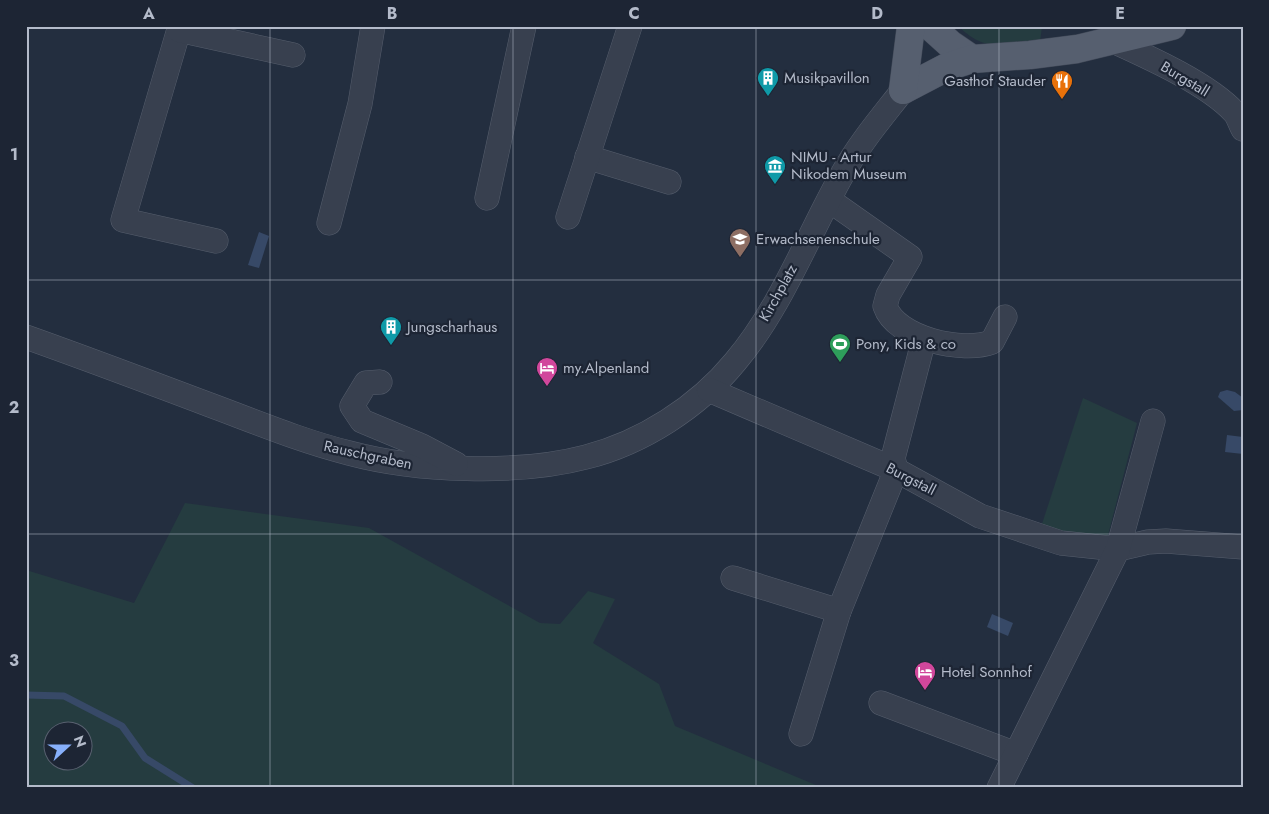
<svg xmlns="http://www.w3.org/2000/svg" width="1269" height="814" font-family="Jost,sans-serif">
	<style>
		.green { fill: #253c40; fill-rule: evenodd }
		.water { fill: #374967 }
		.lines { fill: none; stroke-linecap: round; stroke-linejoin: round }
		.stream { stroke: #374967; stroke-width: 7 }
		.minor-casing { stroke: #565e6d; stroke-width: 25 }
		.major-casing { stroke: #414958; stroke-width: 29 }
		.minor { stroke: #38404f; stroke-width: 24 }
		.major { stroke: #565f6f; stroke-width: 28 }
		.grid { fill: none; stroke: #b4bbca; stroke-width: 1; stroke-opacity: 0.55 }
		.labels { text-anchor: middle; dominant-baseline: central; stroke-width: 4.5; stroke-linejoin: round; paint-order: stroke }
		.poi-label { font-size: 15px; fill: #b4bbca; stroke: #1d2534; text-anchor: start }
		.street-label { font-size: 15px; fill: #b4bbca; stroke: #1d2534 }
		.neatline { fill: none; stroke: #b4bbca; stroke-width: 2 }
		.grid-label { font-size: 16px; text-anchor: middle; font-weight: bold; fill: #b4bbca }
	</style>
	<rect width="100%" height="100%" fill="#232e3f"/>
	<g class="green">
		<path d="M958,26H1042L1040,43C1005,46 986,53 958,26Z"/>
		<polygon points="1083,398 1137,423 1107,539 1041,527"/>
		<path d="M185,503L369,528L540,623L560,624L588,591L615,599L593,643L659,684L675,726L823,788H26V570L134,603ZM52,732H82V762H52Z"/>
	</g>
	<g class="water">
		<polygon points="259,232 269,236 259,268 248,265"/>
		<polygon points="1227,390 1235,392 1243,398 1243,410 1234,411 1218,397 1220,392"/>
		<polygon points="1227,435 1243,437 1243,454 1225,452"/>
		<polygon points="992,614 1013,623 1008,636 987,627"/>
	</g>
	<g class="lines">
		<polyline class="stream" points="26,695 64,696 122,726 145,758 193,788"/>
		<g class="minor-casing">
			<g id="minor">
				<polyline points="180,26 123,220 216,241"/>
				<polyline points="179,30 293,55"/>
				<path d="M1115,42C1150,58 1208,84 1234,112C1238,116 1240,124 1243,129"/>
				<polyline points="587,157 669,182"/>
				<polyline points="487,198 524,26"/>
				<path d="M829,200L910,257L888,295L885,306C896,339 963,353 992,342L1005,317"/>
				<polyline points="568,217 630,26"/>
				<polyline points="329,223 360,104 373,26"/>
				<path d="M26,337C88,359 149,382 210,405C256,422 301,441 349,453C416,471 518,475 586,457C642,443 698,407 735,362C781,308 808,235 843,173C859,144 882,117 903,90"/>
				<polyline points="380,382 366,383 352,406 362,421 422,446 456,464"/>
				<polyline points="709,390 896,470 980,516 1061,543 1118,549 1148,542 1166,541 1243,547"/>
				<polyline points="733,578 839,611"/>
				<polyline points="881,703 1016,754"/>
				<polyline points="801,734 839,611 896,470 893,458 924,339"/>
				<polyline points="999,788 1118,549 1153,421"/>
			</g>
		</g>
		<g class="major-casing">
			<g id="major">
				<polyline points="930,26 950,44 972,59"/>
				<polyline points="903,90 947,67 972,59 1030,55 1077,49 1172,26"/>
				<polyline points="903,90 911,26"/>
			</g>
		</g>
		<use href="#minor" class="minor"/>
		<use href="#major" class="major"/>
	</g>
	<path class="grid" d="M270,26V788M513,26V788M756,26V788M999,26V788M26,280H1243M26,534H1243"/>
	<defs>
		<g id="building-pin" transform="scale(1.125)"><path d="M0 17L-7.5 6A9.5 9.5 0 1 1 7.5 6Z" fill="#0f9aa8" stroke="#1d2534"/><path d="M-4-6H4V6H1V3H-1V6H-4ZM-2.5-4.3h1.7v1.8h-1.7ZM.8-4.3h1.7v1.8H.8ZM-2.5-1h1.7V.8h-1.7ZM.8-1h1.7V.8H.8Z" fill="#fff"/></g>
		<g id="restaurant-pin" transform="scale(1.125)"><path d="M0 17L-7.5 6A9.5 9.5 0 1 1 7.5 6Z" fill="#e8710a" stroke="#1d2534"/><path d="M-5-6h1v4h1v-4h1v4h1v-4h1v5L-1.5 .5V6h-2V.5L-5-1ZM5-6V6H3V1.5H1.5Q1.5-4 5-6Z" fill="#fff"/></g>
		<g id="museum-pin" transform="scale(1.125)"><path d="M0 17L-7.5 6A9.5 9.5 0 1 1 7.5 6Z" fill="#0f9aa8" stroke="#1d2534"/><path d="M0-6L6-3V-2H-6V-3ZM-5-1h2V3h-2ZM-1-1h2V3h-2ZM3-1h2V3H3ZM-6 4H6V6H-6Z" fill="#fff"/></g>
		<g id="school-pin" transform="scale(1.125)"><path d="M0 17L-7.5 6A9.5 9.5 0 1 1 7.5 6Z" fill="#8d6e63" stroke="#1d2534"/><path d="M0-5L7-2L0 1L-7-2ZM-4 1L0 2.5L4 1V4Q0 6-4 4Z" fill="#fff"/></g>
		<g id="stadium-pin" transform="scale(1.125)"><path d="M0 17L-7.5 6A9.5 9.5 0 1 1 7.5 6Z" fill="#2e9e5b" stroke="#1d2534"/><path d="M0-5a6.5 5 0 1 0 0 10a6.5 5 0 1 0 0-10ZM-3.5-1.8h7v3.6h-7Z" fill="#fff"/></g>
		<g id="hotel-pin" transform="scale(1.125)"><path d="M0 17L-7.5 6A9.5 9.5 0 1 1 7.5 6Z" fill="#d1479c" stroke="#1d2534"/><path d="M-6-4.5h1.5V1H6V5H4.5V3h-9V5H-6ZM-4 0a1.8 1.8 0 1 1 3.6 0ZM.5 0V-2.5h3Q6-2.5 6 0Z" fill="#fff"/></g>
	</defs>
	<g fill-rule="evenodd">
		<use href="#building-pin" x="768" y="78"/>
		<use href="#restaurant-pin" x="1062" y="81"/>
		<use href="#museum-pin" x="775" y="166"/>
		<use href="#school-pin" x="740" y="239"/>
		<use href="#building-pin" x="391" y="327"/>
		<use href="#stadium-pin" x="840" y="344"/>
		<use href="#hotel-pin" x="547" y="368"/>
		<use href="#hotel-pin" x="925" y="672"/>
	</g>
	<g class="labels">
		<g class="poi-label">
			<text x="784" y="78">Musikpavillon</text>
			<text x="1046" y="81" text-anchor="end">Gasthof Stauder</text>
			<text x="791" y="157">NIMU - Artur<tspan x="791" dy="17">Nikodem Museum</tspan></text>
			<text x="756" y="239">Erwachsenenschule</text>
			<text x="407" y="327">Jungscharhaus</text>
			<text x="856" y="344">Pony, Kids &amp; co</text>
			<text x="563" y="368">my.Alpenland</text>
			<text x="941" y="672">Hotel Sonnhof</text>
		</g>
		<g class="street-label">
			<text transform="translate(1185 79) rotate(31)">Burgstall</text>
			<text transform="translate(778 293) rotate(-61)">Kirchplatz</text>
			<text transform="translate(368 455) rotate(12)">Rauschgraben</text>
			<text transform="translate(911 479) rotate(27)">Burgstall</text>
		</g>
	</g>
	<rect width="1269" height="814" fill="none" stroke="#1d2534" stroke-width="55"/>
	<g transform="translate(68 746) rotate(69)"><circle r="24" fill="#1d2534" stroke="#596170"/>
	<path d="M0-4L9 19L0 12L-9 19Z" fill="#87b0fb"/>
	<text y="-8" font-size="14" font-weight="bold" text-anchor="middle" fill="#b4bbca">N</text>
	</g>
	<rect x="28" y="28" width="1214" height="758" class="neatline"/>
	<g class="grid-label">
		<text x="149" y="19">A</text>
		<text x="392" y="19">B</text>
		<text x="634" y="19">C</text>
		<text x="877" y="19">D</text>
		<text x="1120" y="19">E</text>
		<text x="14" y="160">1</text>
		<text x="14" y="413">2</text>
		<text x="14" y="666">3</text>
	</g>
</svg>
